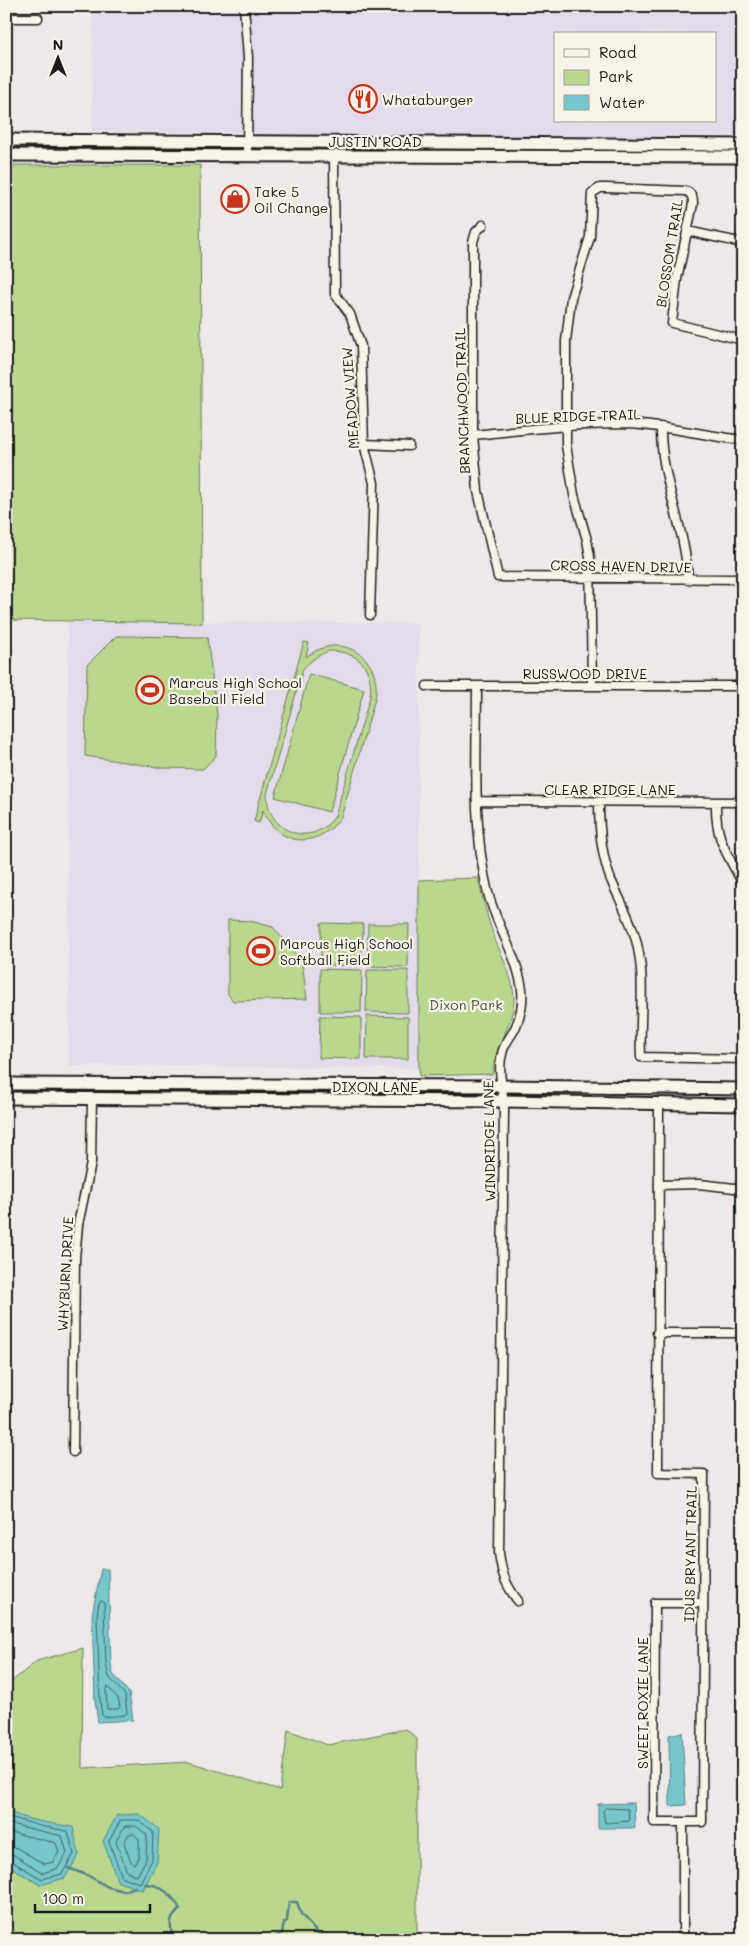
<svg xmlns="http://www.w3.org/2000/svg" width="749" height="1946" font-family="Mali,sans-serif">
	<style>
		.built { fill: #e3dbea; fill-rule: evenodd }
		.green { fill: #bad790; stroke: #6b7a56; fill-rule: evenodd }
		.water { fill: #76c7cc; stroke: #528386 }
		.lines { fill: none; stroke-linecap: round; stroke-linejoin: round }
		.shore { stroke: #406062; stroke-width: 1 }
		.stream { stroke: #528386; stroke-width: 2.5 }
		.minor-casing { stroke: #1c1c1c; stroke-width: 11 }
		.secondary-casing { stroke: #1c1c1c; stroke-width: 15 }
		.minor { stroke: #f7f3e8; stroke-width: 8 }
		.secondary { stroke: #f7f3e8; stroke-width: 11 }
		.labels { text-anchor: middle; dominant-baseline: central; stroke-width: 4.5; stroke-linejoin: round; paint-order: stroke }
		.poi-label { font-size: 14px; fill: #1c1c1c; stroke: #f7f3e8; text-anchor: start }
		.street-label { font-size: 14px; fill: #1c1c1c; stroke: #f7f3e8 }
		.park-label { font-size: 14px; fill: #4b543f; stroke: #f7f3e8 }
	</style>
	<rect width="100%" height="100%" fill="#eee8e9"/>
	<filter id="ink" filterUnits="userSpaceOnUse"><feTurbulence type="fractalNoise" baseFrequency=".02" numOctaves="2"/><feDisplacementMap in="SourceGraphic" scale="10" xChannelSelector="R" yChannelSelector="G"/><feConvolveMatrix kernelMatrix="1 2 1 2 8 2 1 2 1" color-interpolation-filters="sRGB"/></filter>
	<g filter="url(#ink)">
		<path class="built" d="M93,6H743V136H257V133L92,131ZM555,34H715V121H555Z
			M68,621L419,623V1069L99,1065L69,1067Z"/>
		<path class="green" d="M6,165H200L202,623L6,620Z
			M116,636L207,637L217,715L216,756L203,769L164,768L85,756L87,665Z
			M304,642L309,643L306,657C340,630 384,656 375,699L341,817C319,849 278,848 263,810L259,823L254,821ZM329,651C358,651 374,667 370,697L335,816C313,849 267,834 267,794L303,669C311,660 318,655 329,651Z
			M309,674L364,689L329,812L275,797Z
			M478,878C482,897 487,916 493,934C501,956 514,976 514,1001C513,1027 493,1048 493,1074L419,1076V880Z
			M228,920L250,921L273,927L302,962L307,999L233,1001L228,994Z
			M321,923L363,924L362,966L321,965Z
			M368,924H409L408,967L367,966Z
			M320,969L362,970L361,1012H320Z
			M367,970H408V1013L366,1012Z
			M320,1016L361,1017V1059L319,1058Z
			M367,1016L408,1017V1059H366Z
			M83,1648L82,1768L189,1762L280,1790L288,1730L328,1745L406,1729L417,1739V1940H6V1686L37,1661Z"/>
		<path class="water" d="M101,1569H108L111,1664L113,1674L129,1693L133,1720L98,1722L95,1701L92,1615Z
			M682,1732L686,1805L670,1806L669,1735Z
			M634,1803L635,1828H598V1804Z
			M6,1810C26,1821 51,1823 73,1827L79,1855L65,1878L40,1885L6,1864Z
			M139,1814L159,1829L157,1862L143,1890L118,1882L103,1841L117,1815Z"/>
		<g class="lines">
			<path class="shore" d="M102,1601L104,1603L106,1665L109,1677L125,1695L127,1713L125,1715L104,1717L102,1715L100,1700L97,1616L99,1603Z
				M108,1687L118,1698L120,1707L118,1709H107L106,1690Z
				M606,1808L628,1809L629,1821L605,1823L603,1811Z
				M6,1816L40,1826L68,1831L74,1854L62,1874L42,1879L11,1861L6,1860
				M121,1820H138L153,1832L152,1860L140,1883L122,1877L109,1842Z
				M6,1823L62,1836L67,1853L58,1868L43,1873L14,1855L6,1854
				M125,1826H136L147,1835L146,1859L137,1876L127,1872L116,1842Z
				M6,1831L56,1843L59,1852L53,1862L44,1864L17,1848L6,1846
				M129,1834H134L139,1839V1857L134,1864L131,1862L124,1843Z"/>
			<path class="stream" d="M68,1868L87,1875L108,1887L124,1891L135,1887
				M145,1884C161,1884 173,1896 180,1909C170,1919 169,1920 172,1934L178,1940
				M270,1940L282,1933L284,1923L287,1921L289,1902H297L301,1914L323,1940"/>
			<defs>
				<path id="minor" d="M244,6L248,58L247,156
					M6,18H38
					M334,156L335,294L350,314L361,346L364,444L374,483L370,615
					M483,225L476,232L473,242V435L478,491L498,577L743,579
					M687,231L743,243
					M661,427C660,479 686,528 688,580
					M473,435C523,430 574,424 625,424C665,425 704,436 743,440
					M364,444L409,446
					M592,685L590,557L587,540L574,495L566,445V341L571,298L590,237L592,193L600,188H606L686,191C692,194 693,197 693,204L677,279L672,323L743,340
					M427,686H743
					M477,686C477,753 472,823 487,889C495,924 517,954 522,989C523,1001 521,1015 516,1026C513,1034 506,1041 503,1050C496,1071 504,1089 504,1109L499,1553C502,1574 505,1584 518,1601
					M477,801L743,802
					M599,802C599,829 601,855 611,880C620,901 632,921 637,944C646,981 639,1019 641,1057L743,1059
					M716,802C715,840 727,853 743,884
					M659,1103L658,1473L704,1474L702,1822H654L655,1603H702
					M659,1185L699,1184L743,1189
					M657,1333H743
					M73,1452L75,1258L78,1225L91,1163L92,1098
					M683,1940V1822"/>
				<path id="secondary" d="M6,140L743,145
					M6,155L743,157
					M6,1084L500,1086L743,1089
					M6,1098L504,1101L743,1105"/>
			</defs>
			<use href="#minor" class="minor-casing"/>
			<use href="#secondary" class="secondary-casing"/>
			<use href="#minor" class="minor"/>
			<use href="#secondary" class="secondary"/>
		</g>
	</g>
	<defs>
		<symbol id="restaurant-ring" viewBox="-11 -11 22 22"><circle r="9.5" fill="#f7f3e8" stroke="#c8321e" stroke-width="1.5"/><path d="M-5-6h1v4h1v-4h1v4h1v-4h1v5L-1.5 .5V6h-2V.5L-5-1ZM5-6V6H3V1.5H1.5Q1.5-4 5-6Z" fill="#c8321e"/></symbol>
		<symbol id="shop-ring" viewBox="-11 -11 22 22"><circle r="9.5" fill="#f7f3e8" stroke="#c8321e" stroke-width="1.5"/><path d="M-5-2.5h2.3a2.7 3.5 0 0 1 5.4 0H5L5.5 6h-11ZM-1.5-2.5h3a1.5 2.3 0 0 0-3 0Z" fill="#c8321e"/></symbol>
		<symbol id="stadium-ring" viewBox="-11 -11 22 22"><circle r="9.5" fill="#f7f3e8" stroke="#c8321e" stroke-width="1.5"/><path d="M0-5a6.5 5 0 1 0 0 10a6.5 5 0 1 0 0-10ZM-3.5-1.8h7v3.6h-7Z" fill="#c8321e"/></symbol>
	</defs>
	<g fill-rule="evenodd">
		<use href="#restaurant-ring" x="347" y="83" width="32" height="32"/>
		<use href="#shop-ring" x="219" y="183" width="32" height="32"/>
		<use href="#stadium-ring" x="134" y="674" width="32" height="32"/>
		<use href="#stadium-ring" x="245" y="935" width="32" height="32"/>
	</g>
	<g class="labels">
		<g class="poi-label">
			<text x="382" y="99">Whataburger</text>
			<text x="254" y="191">Take 5<tspan x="254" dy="16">Oil Change</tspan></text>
			<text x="169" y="682">Marcus High School<tspan x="169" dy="16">Baseball Field</tspan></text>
			<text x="280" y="943">Marcus High School<tspan x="280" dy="16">Softball Field</tspan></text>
		</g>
		<g class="street-label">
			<text x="375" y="141">JUSTIN ROAD</text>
			<text transform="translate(669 253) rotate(-81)">BLOSSOM TRAIL</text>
			<text transform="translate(350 398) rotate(-94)">MEADOW VIEW</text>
			<text transform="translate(462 401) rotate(-92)">BRANCHWOOD TRAIL</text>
			<text transform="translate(578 416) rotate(-2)">BLUE RIDGE TRAIL</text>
			<text transform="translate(621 566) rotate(1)">CROSS HAVEN DRIVE</text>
			<text x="585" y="673">RUSSWOOD DRIVE</text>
			<text x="610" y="789">CLEAR RIDGE LANE</text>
			<text x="375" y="1086">DIXON LANE</text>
			<text transform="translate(489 1141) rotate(-91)">WINDRIDGE LANE</text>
			<text transform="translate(65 1274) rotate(-87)">WHYBURN DRIVE</text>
			<text transform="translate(690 1554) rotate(-89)">IDUS BRYANT TRAIL</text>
			<text transform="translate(642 1703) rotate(-90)">SWEET ROXIE LANE</text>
		</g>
		<g class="park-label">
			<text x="466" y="1004">Dixon Park</text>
		</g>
	</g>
	<rect width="749" height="1946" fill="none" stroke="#f7f3e8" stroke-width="25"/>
	<rect x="12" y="12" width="724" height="1921" fill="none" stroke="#1c1c1c" stroke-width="2" filter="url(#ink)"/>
	<rect x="554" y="32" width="162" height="90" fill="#f7f3e8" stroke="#9f9d96"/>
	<rect x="564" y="49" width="25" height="8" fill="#f7f3e8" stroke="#9f9d96"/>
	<text x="599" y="58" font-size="15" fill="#1c1c1c">Road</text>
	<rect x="564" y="70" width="25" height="15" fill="#bad790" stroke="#9f9d96"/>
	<text x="599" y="82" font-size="15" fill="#1c1c1c">Park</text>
	<rect x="564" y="95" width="25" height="15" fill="#76c7cc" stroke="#9f9d96"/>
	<text x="599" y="108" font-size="15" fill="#1c1c1c">Water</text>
	<g transform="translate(58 58)" stroke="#f7f3e8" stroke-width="4" paint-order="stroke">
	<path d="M0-4L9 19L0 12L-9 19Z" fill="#1c1c1c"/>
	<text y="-8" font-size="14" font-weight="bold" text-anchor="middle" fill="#1c1c1c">N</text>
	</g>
	<path d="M35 1904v8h115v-8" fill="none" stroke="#1c1c1c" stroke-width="2.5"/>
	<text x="42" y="1904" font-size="15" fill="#1c1c1c" stroke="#f7f3e8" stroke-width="4" paint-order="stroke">100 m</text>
</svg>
